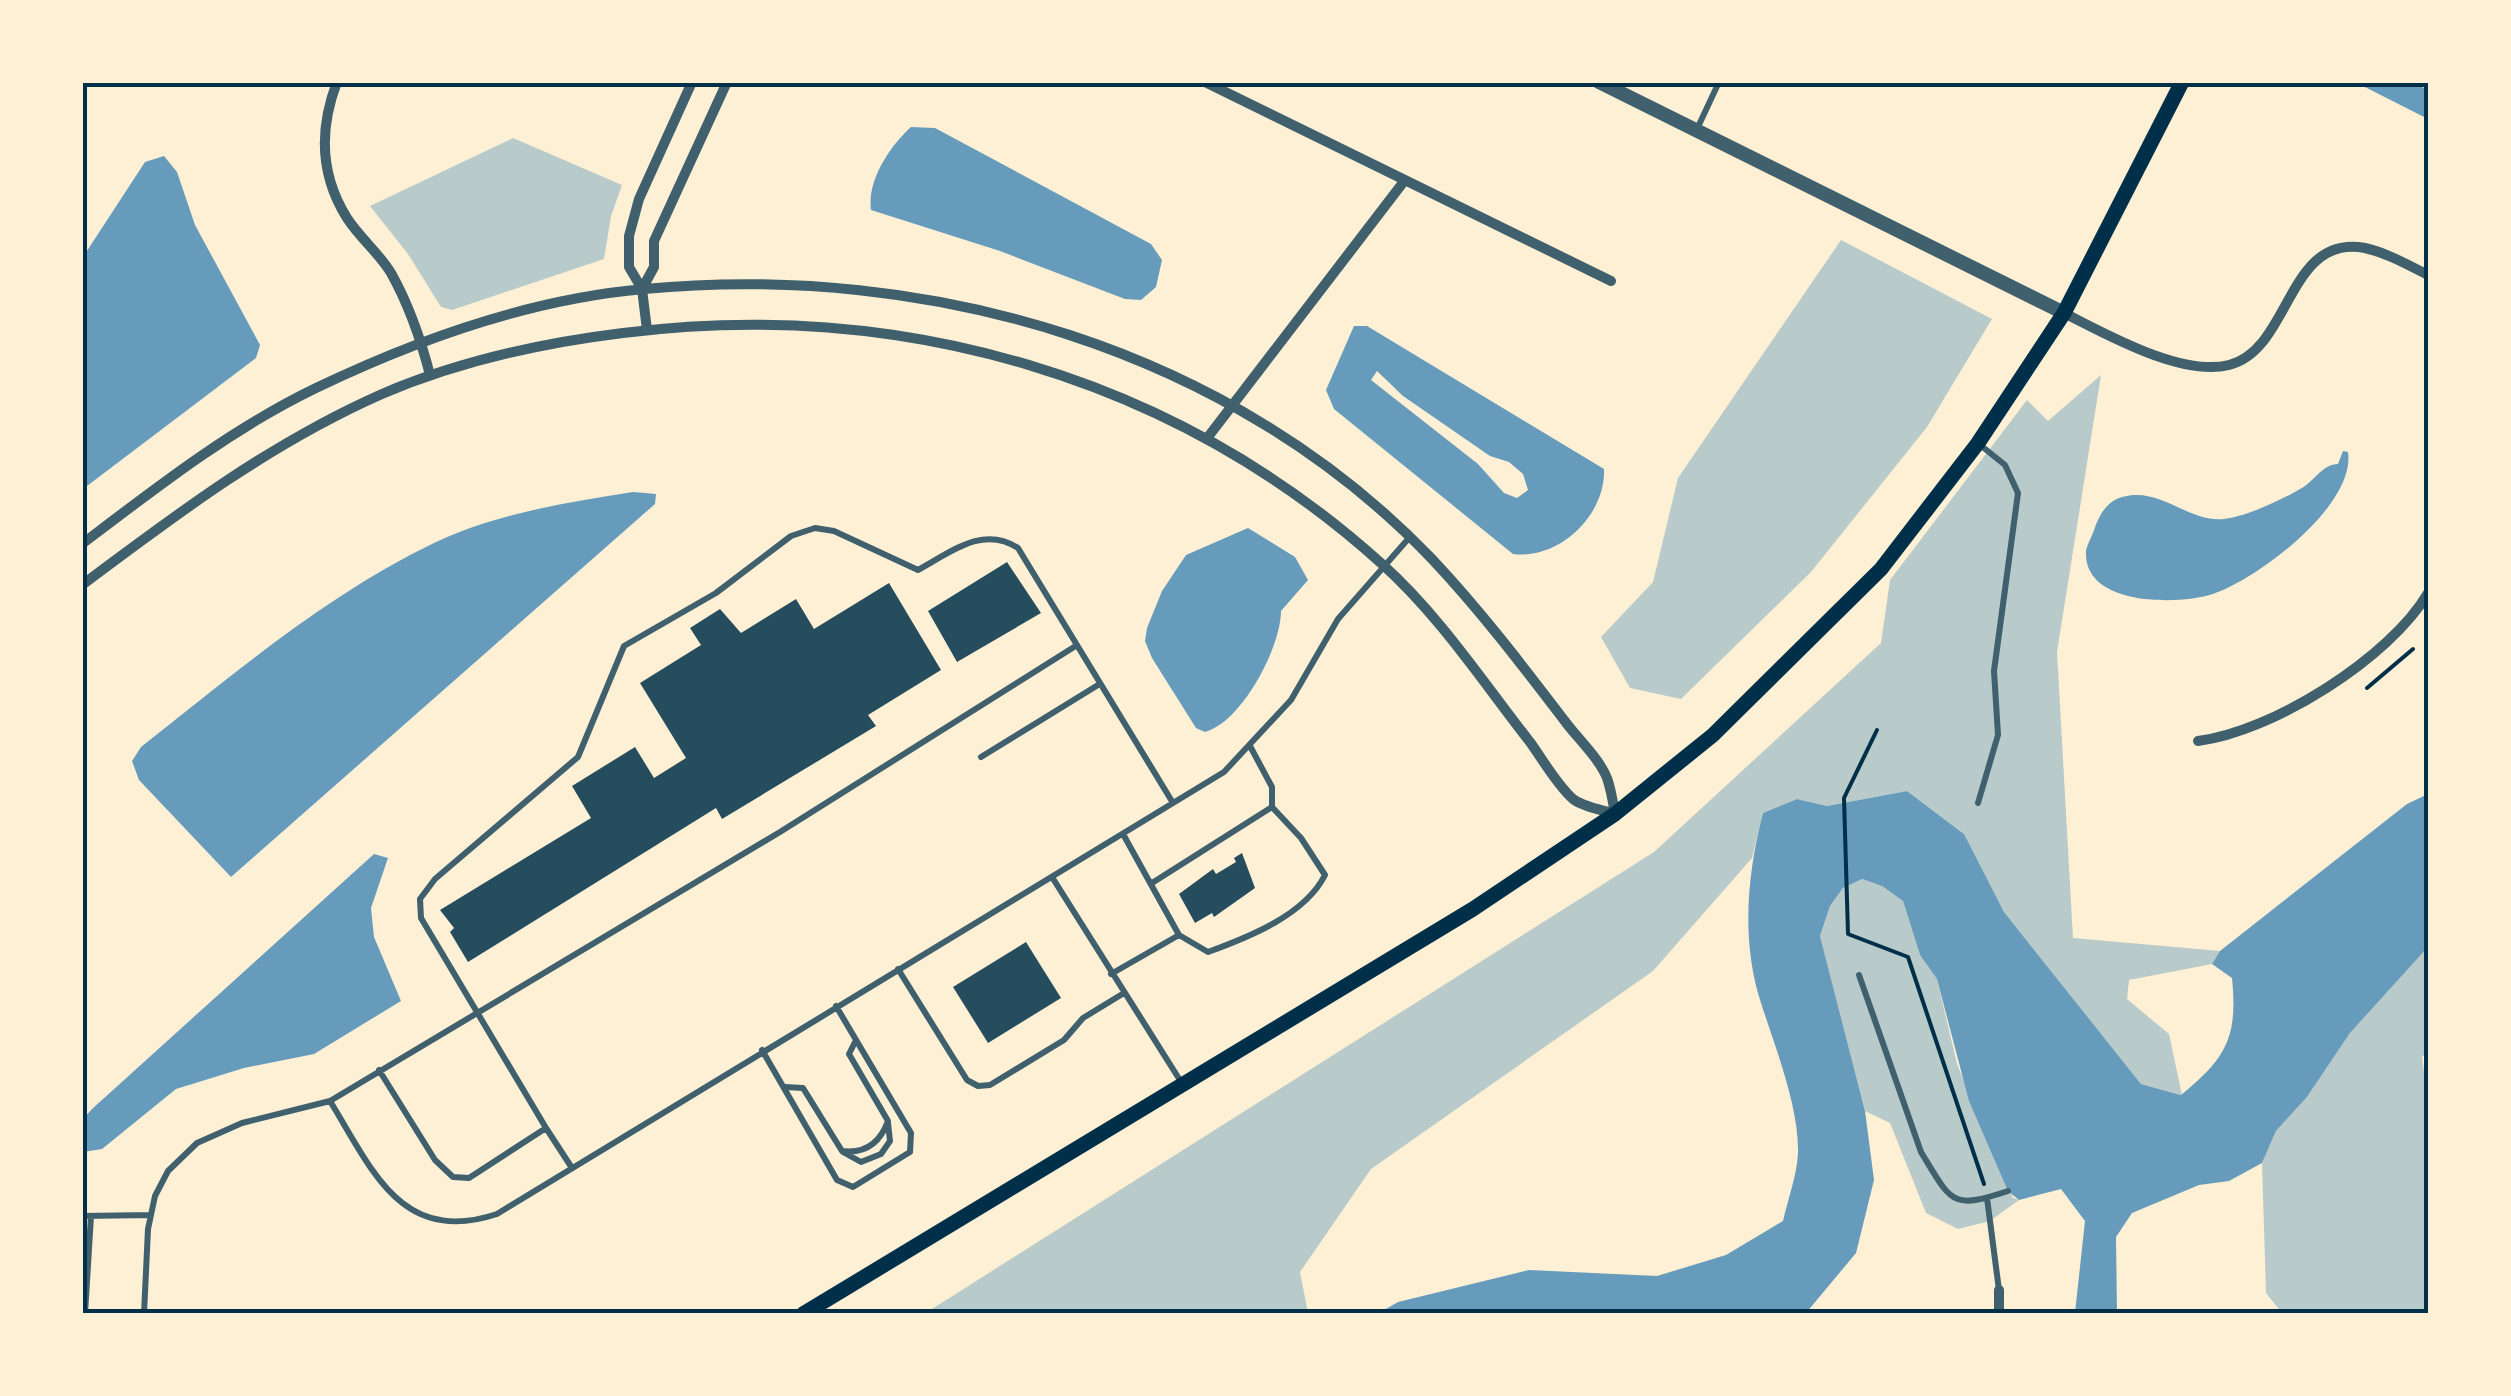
<svg xmlns="http://www.w3.org/2000/svg" width="2511" height="1396" font-family="Montserrat,sans-serif">
	<style>
		.green { fill: #b9caca }
		.water { fill: #669bbc; fill-rule: evenodd }
		.building { fill: #264d5e }
		.lines { fill: none; stroke-linecap: round; stroke-linejoin: round }
		.path { stroke: #003049; stroke-width: 4 }
		.service { stroke: #3f606c; stroke-width: 6 }
		.minor { stroke: #3f606c; stroke-width: 10 }
		.tertiary { stroke: #3f606c; stroke-width: 14 }
		.secondary { stroke: #003049; stroke-width: 15 }
		.neatline { fill: none; stroke: #003049; stroke-width: 4 }
	</style>
	<rect width="100%" height="100%" fill="#fdf0d5"/>
	<path class="green" d="M513,138L622,185L611,216L604,259L452,310L441,307L408,254L370,206Z
		M1841,240L1992,319L1927,427L1811,572L1681,699L1630,688L1601,637L1653,582L1678,478Z
		M2101,375L2057,652L2073,938L2220,951L2212,964L2129,980L2127,999L2169,1034L2182,1095L2141,1084L2004,912L1963,833L1907,791L1827,806L1797,799L1763,813L1752,858L1653,971L1371,1169L1300,1272L1308,1313L924,1314L1654,852L1881,643L1890,580L2027,400L2048,421Z
		M1862,879L1882,886L1903,901L1920,955L1937,979L1957,1064L2013,1198L2019,1200L1990,1221L1958,1229L1926,1213L1890,1123L1865,1111L1820,936L1830,906L1843,888Z
		M2428,947V1052L2422,1057L2428,1103V1313H2282L2266,1293L2262,1163L2276,1131L2307,1097L2350,1033Z"/>
	<path class="water" d="M2357,83H2414L2428,90V119Z
		M911,127L935,128L1151,244L1162,260L1156,287L1141,300L1125,299L1000,251L871,210C867,181 889,147 911,127Z
		M164,156L177,172L195,225L260,345L256,358L83,489V257L145,162Z
		M1354,326H1367L1604,469C1606,515 1559,560 1513,554L1334,409L1326,390ZM1377,371L1403,396L1490,456L1509,462L1523,474L1528,490L1517,498L1504,493L1478,464L1371,380Z
		M2343,451L2348,452C2356,505 2258,579 2213,594C2179,605 2083,607 2086,551C2087,545 2092,536 2094,530C2099,515 2107,501 2122,497C2161,486 2188,523 2224,519C2248,516 2281,500 2302,488C2315,480 2323,464 2338,464Z
		M633,492L656,494L655,504L231,877L139,780L132,761L141,747C235,673 326,595 434,543C497,513 565,503 633,492Z
		M1248,528L1295,557L1308,580L1281,611C1281,647 1242,722 1205,732L1196,728L1152,658L1145,641L1147,628L1162,591L1186,555Z
		M1907,791L1964,834L2004,912L2141,1084L2181,1095C2226,1058 2238,1038 2232,978L2212,964L2220,951L2407,804L2428,794V947L2350,1033L2307,1097L2276,1131L2262,1163L2229,1181L2199,1185L2132,1213L2116,1237L2117,1313H2075L2085,1221L2061,1189L2019,1200L2008,1191L1969,1101L1937,979L1920,955L1903,901L1882,886L1862,879L1843,888L1830,906L1820,936L1865,1111L1874,1180L1856,1253L1806,1313L1377,1314L1398,1302L1529,1270L1657,1276L1726,1255L1783,1221C1788,1199 1797,1175 1798,1153C1799,1106 1775,1047 1761,1003C1741,941 1747,875 1763,813L1797,799L1827,806Z
		M374,854L388,858L371,908L374,937L401,1001L314,1054L244,1068L176,1089L102,1149L83,1152V1119L92,1109Z"/>
	<path class="building" d="M1007,562L1041,613L957,662L928,611Z
		M889,583L941,670L868,715L876,726L722,819L716,808L468,962L450,932L454,928L440,910L591,818L572,786L635,747L654,778L686,758L640,683L701,645L690,628L720,609L741,633L796,599L814,629Z
		M1242,853L1255,888L1214,917L1212,913L1195,923L1179,894L1213,869L1216,874L1236,862L1234,858Z
		M1026,942L1061,998L988,1043L953,987Z"/>
	<g class="lines">
		<path class="path" d="M2367,688L2413,649
			M1877,730L1844,798L1848,934L1908,957L1984,1184"/>
		<path class="service" d="M1697,129L1719,82
			M981,757L1098,685
			M1978,803L1998,735L1994,671L2018,493L2005,465L1979,444
			M1052,877L1183,1085
			M1152,883L1272,807
			M1179,935L1208,952C1249,937 1305,915 1325,875L1301,838L1272,807V787L1250,746
			M898,969L967,1080L978,1086L990,1085L1064,1040L1083,1018L1124,993
			M1111,974L1179,935L1123,834
			M1859,975L1921,1152C1952,1203 1951,1210 2008,1191
			M762,1050L837,1180L853,1187L910,1152L911,1133L836,1006
			M379,1070L435,1160L453,1177L469,1178L546,1128L572,1168
			M785,1087L803,1088L842,1151C865,1154 880,1143 888,1121L849,1054L856,1040
			M330,1101C372,1169 401,1246 497,1214L1224,772L1291,700L1338,619L1409,538
			M546,1128L421,918L420,899L435,879L578,757L624,646L716,593L791,536L815,528L834,531L918,570C951,552 983,525 1018,548L1173,803
			M843,1152L861,1162L881,1154L890,1141L888,1123
			M1987,1198L1999,1290
			M82,1216L151,1215
			M85,1314L91,1216
			M144,1314L148,1229L155,1196L168,1171L197,1143L242,1123L330,1101L780,832L1074,647"/>
		<path class="minor" d="M337,82C319,129 320,175 347,218C359,237 379,253 391,273C409,305 421,340 430,375
			M1205,82L1611,281
			M642,289L654,267V241L727,82
			M2064,313C2106,334 2181,377 2229,365C2291,350 2287,233 2365,248C2387,253 2408,265 2428,275
			M647,330L642,289L629,267V236L639,199L692,82
			M1208,437L1405,180
			M82,544C157,487 231,429 316,388C418,339 531,299 644,289C930,262 1231,349 1432,559C1480,610 1522,665 1564,720C1577,738 1599,758 1607,778C1611,789 1613,802 1615,814
			M82,585C178,513 271,443 382,394C459,361 541,343 623,333C900,298 1174,376 1382,564C1439,615 1483,682 1530,742C1543,760 1557,785 1573,799C1583,807 1603,810 1615,814
			M2198,741C2272,732 2390,658 2428,593
			M1999,1290V1314"/>
		<path class="tertiary" d="M1599,82L2064,313"/>
		<path class="secondary" d="M803,1314L1473,909L1615,814L1713,735L1881,569L1978,443L2064,313L2182,82"/>
	</g>
	<rect width="2511" height="1396" fill="none" stroke="#fdf0d5" stroke-width="170"/>
	<rect x="85" y="85" width="2341" height="1226" class="neatline"/>
</svg>
